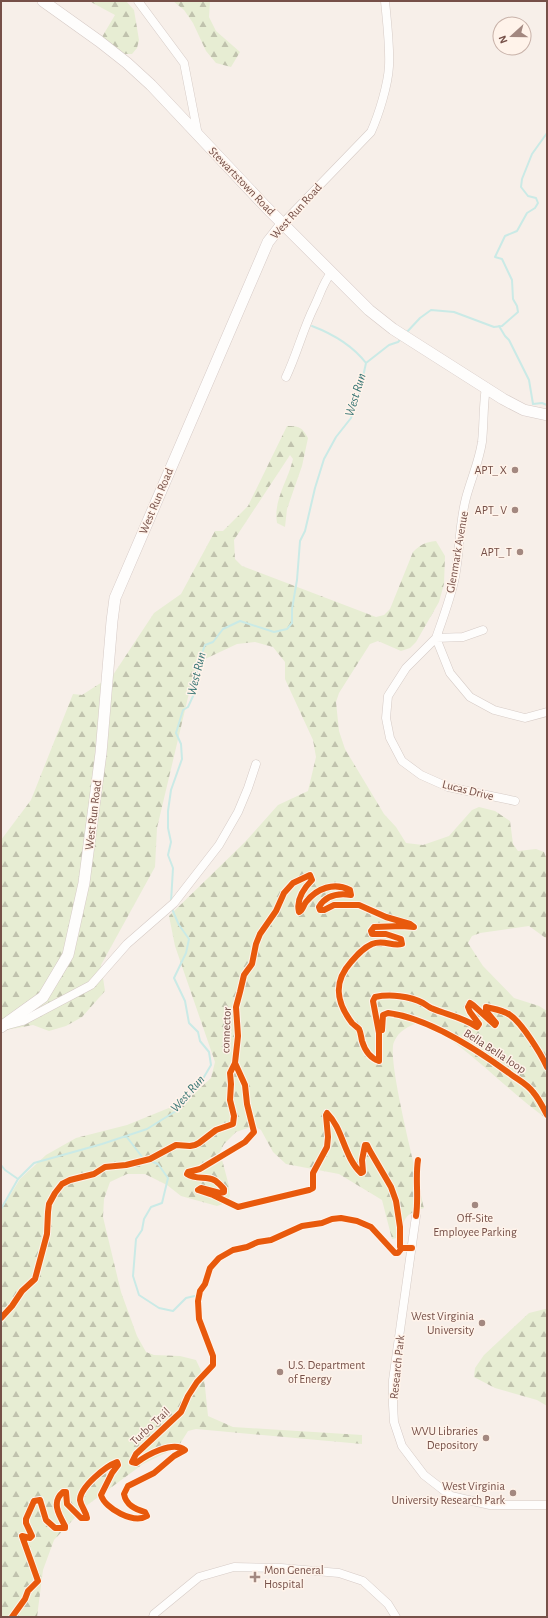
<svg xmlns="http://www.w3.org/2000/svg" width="548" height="1618" font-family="'Alegreya Sans',sans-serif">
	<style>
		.forest { fill: url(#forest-firs) }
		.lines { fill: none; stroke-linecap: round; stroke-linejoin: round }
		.stream { stroke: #caeae6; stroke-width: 2 }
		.street-casing { stroke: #d6cbc6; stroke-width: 9 }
		.secondary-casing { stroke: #d6cac6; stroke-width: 12 }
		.street { stroke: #fefdfc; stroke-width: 8 }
		.secondary { stroke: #fefdfc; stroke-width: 11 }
		.cycleway-casing { stroke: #fff3ea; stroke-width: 8 }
		.cycleway { stroke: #e8590c; stroke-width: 6 }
		.poi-dot { fill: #a38880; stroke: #fff3ea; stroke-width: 1.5 }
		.labels { text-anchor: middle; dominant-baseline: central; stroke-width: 3; stroke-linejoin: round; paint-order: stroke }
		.street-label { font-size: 12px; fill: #765048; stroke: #fff3ea }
		.poi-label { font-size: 12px; fill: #765048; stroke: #fff3ea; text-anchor: end }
		.water-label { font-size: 13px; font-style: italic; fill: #387574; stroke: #fff3ea }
	</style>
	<defs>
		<pattern id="forest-firs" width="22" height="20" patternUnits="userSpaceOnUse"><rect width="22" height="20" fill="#e7edd3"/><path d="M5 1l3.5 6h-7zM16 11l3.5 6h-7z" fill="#c0c2ad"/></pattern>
	</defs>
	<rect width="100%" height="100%" fill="#f7efe9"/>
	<path class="forest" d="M89,1H126L134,10L139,40L137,48L132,54H124L102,37L115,15Z
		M173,1H210L209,17L216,31L240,52L231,67L216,63L206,51L193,23L184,10Z
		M287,426C299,426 302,427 308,438L302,466L287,509L285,527L277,523C273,500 288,481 293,459L290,455L234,540L235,559L242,566L376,617L384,615L390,609L413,552C420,545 425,542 436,541L445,556L444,584L439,602L416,642L410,648L401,651L378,641L370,644L339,693L336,702L339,731L345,749L384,814L396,827L406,843L423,845L449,836L472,810L479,807L495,811L510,821L513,844L518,851L536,849L544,852L547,860V939L529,926L480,933L472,936L468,943L483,966L514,998L539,1006L547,1011V1119C511,1093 480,1060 444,1035C436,1030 427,1026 419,1022C408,1027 399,1030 394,1042C386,1059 419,1182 424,1208C404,1215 404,1217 401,1237L392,1239L382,1200L339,1174L286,1164L273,1152L261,1130L254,1126L236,1132L224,1144L220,1152L229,1186L230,1196L226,1203L217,1206L181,1196L167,1185L145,1174H127L110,1182L104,1199L103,1217L121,1292L137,1336L146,1352L154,1355L180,1356L196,1360L204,1377L208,1416L233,1427L362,1435V1444L196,1429L188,1431L178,1447L143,1464L86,1506L54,1540L43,1570L37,1617H1V1210L20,1179L46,1155L76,1138L127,1125L186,1101L211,1078L215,1062L175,946L169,916L245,842L278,805L308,791L316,757L313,740L285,679V662L273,647L255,642L237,644L205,659L194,672L157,828L155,867L101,965L105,991L82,1017L66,1026L49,1031L33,1025L1,1031V840L31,800L73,694L82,695L113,675L154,613L181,594L215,531H223L248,506Z
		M545,1309H547V1406L537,1400L495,1388L474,1377L475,1368L484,1355L529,1313Z"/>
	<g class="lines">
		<path class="stream" d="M312,326C333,334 352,345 366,363
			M499,326L505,336L509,340L529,380L533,404L542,403L547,405
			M406,333L420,318L431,310L454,312L494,327L502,326L518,312L517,306L513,299L512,280L502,259L495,257L505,236L517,231L527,213L535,208L538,203L536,198L528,196L521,187L522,179L532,154L547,133
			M171,902L173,868L168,855L171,842L168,828V811L171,790L182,759L181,744L176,733L183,710L188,707L194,694V683L201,656L205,645L213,642L223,629L240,621L274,632L287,629L292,623V609L297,580L300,541L305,531L315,488L324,459L336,437L351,418L359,395L366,363L389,345L398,342L401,339
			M126,1136L143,1158L158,1164L168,1178L162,1203L151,1207L144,1219L142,1230L136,1239L133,1276L139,1295L159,1308L173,1311L186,1298L199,1295
			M1,1165L5,1170L18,1179
			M1,1209L18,1179L34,1163L102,1144L147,1129L176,1111L201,1082L211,1065L209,1052L200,1041L198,1032L189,1023L185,1001L174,978L186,953L189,939L179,925L172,909"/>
		<defs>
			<path id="street" d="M138,1L184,63L198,135
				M283,223L371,132C379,114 388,85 389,66C390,45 387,22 385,1
				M286,377C297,354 303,329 314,307C320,295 323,283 331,273
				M486,387C483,406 484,424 482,442C479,462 471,479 466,498C459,524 460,551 455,577C451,597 443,618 436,638L450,673L470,697L494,710L525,718L547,712
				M483,630L463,637L436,638L406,668L388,696L386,718L390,738L402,761L421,775L448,787L515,801
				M8,1025L23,1021L91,985L127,944L174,903L219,845L238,812L248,788L256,764
				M416,1216L393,1380V1405L394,1422L402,1446L424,1475L451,1496L490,1505H547
				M153,1617L154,1614L199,1577L234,1567L281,1568L339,1573L363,1581L388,1604L396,1617"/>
			<path id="secondary" d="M43,1L99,41L127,63L151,85L266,207L369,310L393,329L503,399L524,410L547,415
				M1,1027L43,997L68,955L84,883L101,753L112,621L115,598L268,242L283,223"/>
		</defs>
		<use href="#street" class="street-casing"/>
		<use href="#secondary" class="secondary-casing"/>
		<use href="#street" class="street"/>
		<use href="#secondary" class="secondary"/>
		<defs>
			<path id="cycleway" d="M382,1030L383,1015L388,1013C429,1018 476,1049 509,1073C518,1080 526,1083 533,1092C539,1099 543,1107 547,1115
				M379,1061C370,1058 365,1051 362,1041C361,1037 361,1033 359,1029C357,1027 354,1025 352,1023C336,1002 333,982 351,962C357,955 363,948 372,944C384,939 392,947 402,944L401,939L386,934H372L371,931L374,927L402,926L414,927L410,924L386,917L359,905H334L324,910H320L319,907C326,895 338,893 351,895L350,890C334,882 317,888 306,902C303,906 303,910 299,912C296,900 304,888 312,880L310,875L293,883L284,893L276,911L260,934L256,944L252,964L244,975L240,992L236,1007L238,1036L235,1063L245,1085L247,1104L254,1132L245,1142L200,1169L188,1172L187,1174C196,1180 206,1176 214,1180C218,1182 221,1186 224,1189V1192L220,1193L201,1188L198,1190L213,1195L238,1207L309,1190L313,1188V1173L327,1147L328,1137L326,1115L327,1113C343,1129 344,1157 361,1173L363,1172L362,1160L365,1145H367L370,1151L391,1187L396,1201L400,1227V1247L402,1248H412
				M379,1061V1033L373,1001L375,997C390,994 410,996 423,1003C426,1005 429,1007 431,1008C447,1015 463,1017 477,1027L479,1024L470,1012L468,1007L470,1003L473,1005L495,1025L496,1023L486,1011V1007C494,1009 503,1010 510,1015C522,1023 541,1054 547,1067
				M416,1216C419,1197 415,1178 418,1160
				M1,1318L12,1306L22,1291L35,1279L47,1234L48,1212L49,1204L55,1193L62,1184L70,1180L94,1174L105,1167L126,1165L150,1159L176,1145L190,1146L195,1145L199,1143L216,1130L233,1124L234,1116L230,1100L231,1084L230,1073L235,1063
				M12,1617L25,1599L28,1591L38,1581L22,1536L30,1538L32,1536L26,1523V1519L34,1501L40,1500L46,1520L55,1528H65V1526C59,1515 51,1502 63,1492H66L67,1504L81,1518H87C86,1511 81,1507 80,1500C80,1487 106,1466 117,1462L118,1465L112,1473L101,1495C105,1509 134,1524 147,1516L145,1512C135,1509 126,1505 124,1494L128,1486L154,1473L174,1456L185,1450C173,1440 147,1455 136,1463L132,1462L136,1454L181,1412L188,1396L197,1382L213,1365V1356L199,1319L198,1301L200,1291L205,1284L210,1268L219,1258L233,1250L247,1247L258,1242L271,1240L302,1226L322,1223L332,1219L341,1218L357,1221L371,1227L395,1253H398L402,1248"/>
		</defs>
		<use href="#cycleway" class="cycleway-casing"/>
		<use href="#cycleway" class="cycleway"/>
	</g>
	<g class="poi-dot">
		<circle cx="515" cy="470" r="4"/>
		<circle cx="515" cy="510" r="4"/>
		<circle cx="520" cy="552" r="4"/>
		<circle cx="475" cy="1205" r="4"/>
		<circle cx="482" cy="1323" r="4"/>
		<circle cx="280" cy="1372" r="4"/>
		<circle cx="486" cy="1438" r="4"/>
		<circle cx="513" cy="1493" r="4"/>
		<path d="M253 1571h4v4h4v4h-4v4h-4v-4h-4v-4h4z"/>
	</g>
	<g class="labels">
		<g class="street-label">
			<text transform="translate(242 181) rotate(46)">Stewartstown Road</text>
			<text transform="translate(296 211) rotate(-48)">West Run Road</text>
			<text transform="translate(156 501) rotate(-67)">West Run Road</text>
			<text transform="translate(457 552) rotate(-80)">Glenmark Avenue</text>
			<text transform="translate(468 790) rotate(14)">Lucas Drive</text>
			<text transform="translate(93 815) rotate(-83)">West Run Road</text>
			<text transform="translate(226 1030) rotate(-88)">connector</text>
			<text transform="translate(495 1051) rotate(33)">Bella Bella loop</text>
			<text transform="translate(397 1367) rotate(-84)">Research Park</text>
			<text transform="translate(150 1426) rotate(-43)">Turbo Trail</text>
		</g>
		<g class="poi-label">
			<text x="507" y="470">APT_ X</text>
			<text x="507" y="510">APT_ V</text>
			<text x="512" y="552">APT_ T</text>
			<text x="475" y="1218" text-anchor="middle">Off-Site<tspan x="475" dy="14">Employee Parking</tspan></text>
			<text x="474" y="1316">West Virginia<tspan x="474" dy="14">University</tspan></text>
			<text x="288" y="1365" text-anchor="start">U.S. Department<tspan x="288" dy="14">of Energy</tspan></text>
			<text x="478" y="1431">WVU Libraries<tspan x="478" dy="14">Depository</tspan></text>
			<text x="505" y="1486">West Virginia<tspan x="505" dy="14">University Research Park</tspan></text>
			<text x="264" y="1570" text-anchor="start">Mon General<tspan x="264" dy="14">Hospital</tspan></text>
		</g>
		<g class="water-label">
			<text transform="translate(356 395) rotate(-73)">West Run</text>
			<text transform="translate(197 674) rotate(-76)">West Run</text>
			<text transform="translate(188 1094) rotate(-49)">West Run</text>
		</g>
	</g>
	<rect width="548" height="1618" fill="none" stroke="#765048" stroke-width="4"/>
	<g transform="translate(512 36) rotate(249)"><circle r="19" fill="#fff3ea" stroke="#c8b2a9"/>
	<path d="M0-3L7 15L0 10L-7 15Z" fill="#a38880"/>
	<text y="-6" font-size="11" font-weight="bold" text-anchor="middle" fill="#765048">N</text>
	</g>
</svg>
